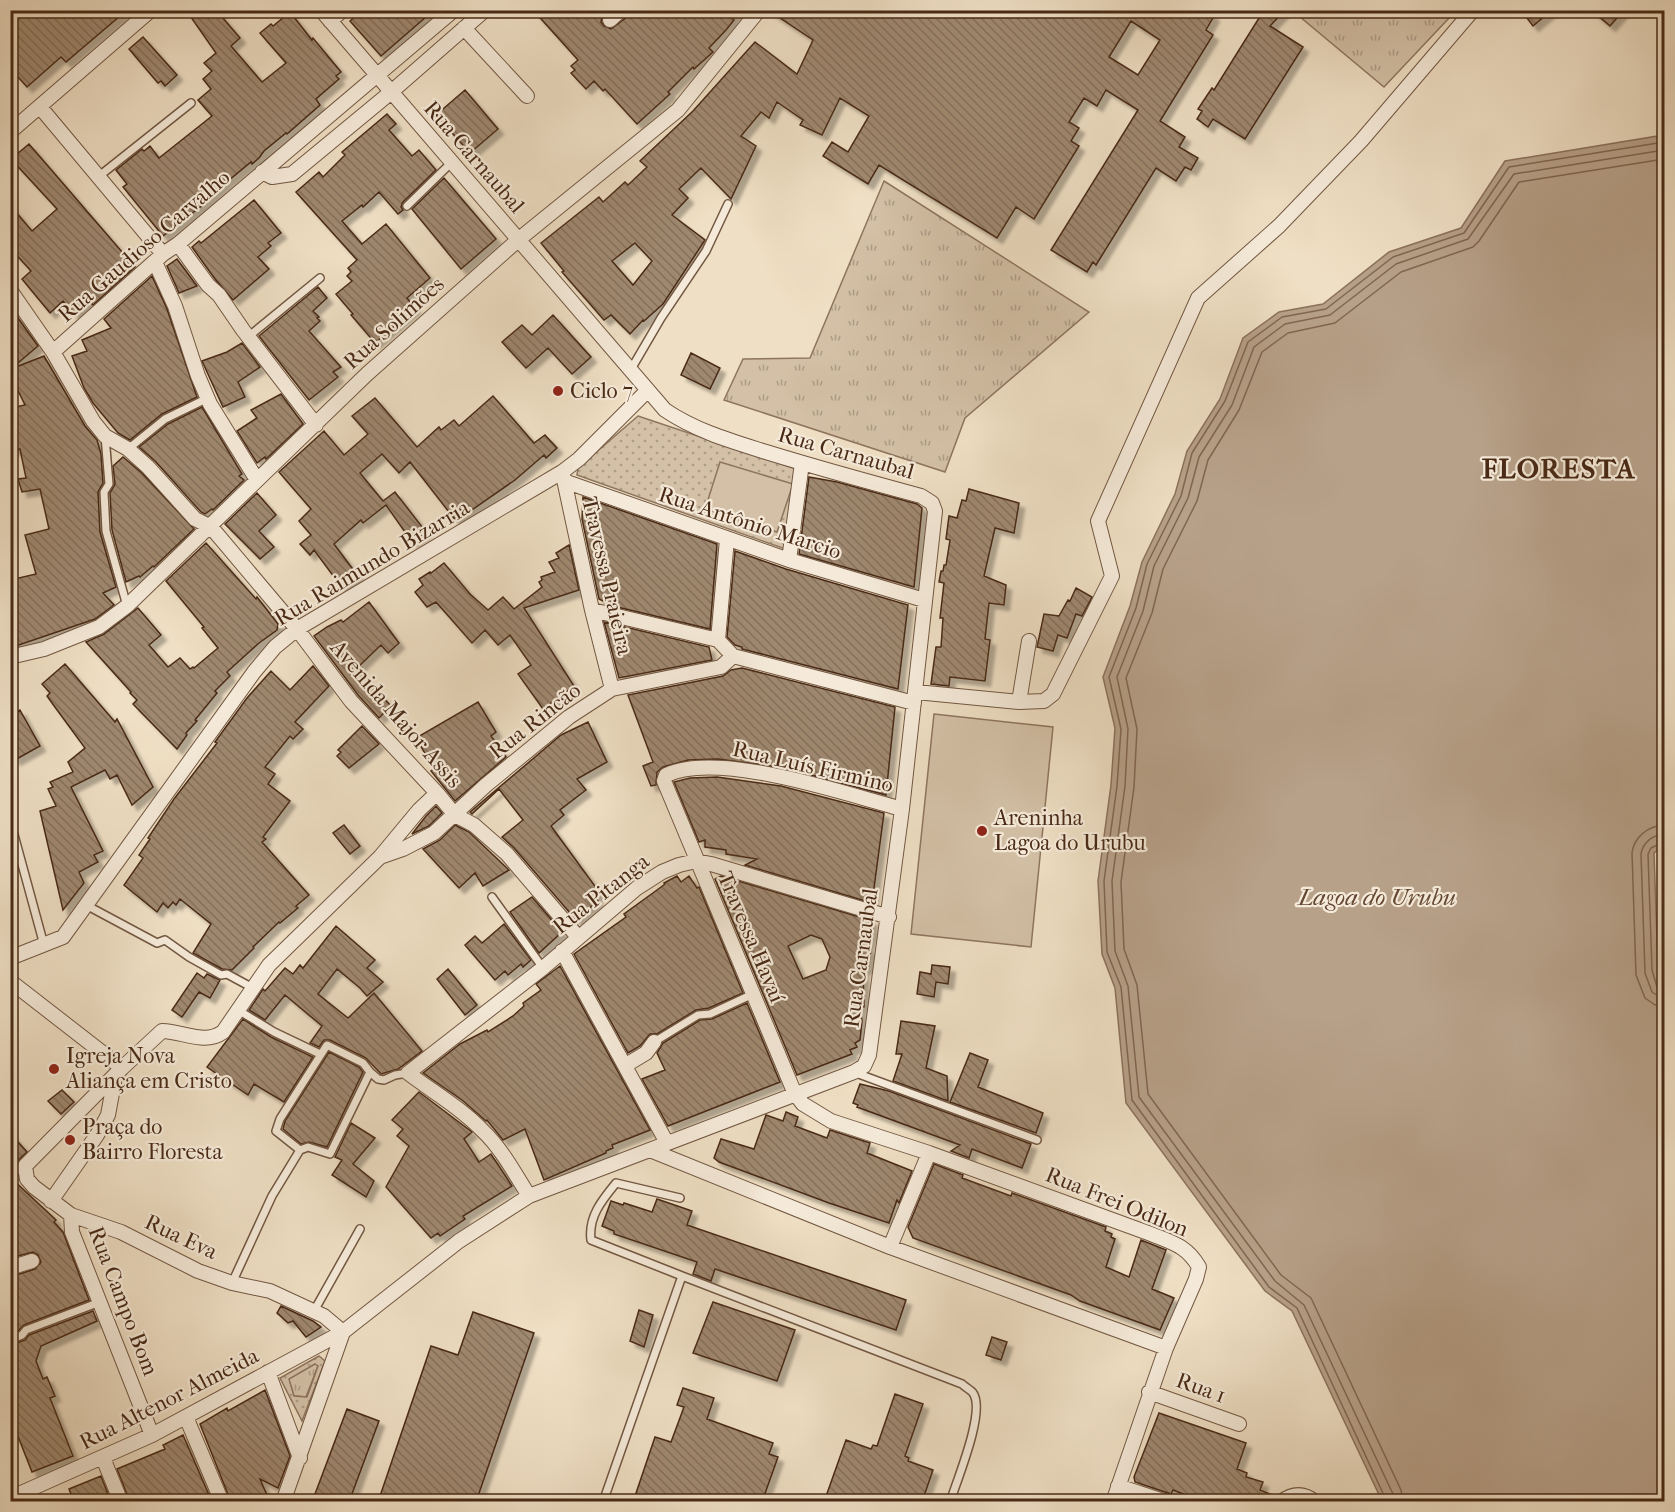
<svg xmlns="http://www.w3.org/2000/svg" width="1675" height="1512" font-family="'IM FELL French Canon',serif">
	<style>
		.grass { fill: url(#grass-tufts); stroke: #8e755e; stroke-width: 1.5 }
		.park { fill: url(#park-dots); stroke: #8e755e; stroke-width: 1.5; fill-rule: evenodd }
		.pitch { fill: #d3c0a6; stroke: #8e755e; stroke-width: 1.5 }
		.water { fill: #b7a189; stroke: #8b715b; stroke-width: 1.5 }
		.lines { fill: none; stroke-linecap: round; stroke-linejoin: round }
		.shore { stroke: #806650; stroke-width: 1.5 }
		.building { fill: url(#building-back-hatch); stroke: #492a16; stroke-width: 1.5; fill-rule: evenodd; filter: url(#shadow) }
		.lane-casing { stroke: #725742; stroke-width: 10 }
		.street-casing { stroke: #725742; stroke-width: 16 }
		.lane { stroke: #f5ead9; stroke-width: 7 }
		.street { stroke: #f5ead9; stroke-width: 14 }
		.poi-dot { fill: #8f2418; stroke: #f5ead9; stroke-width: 2 }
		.labels { text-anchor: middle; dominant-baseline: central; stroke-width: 4.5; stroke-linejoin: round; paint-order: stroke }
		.street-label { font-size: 22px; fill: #492a16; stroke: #f5ead9 }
		.poi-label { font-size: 22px; fill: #492a16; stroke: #f5ead9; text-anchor: start }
		.water-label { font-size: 24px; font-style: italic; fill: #644833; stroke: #f5ead9 }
		.district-label { font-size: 28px; font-weight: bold; letter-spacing: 1.5px; fill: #492a16; stroke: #f5ead9 }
	</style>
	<defs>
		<pattern id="grass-tufts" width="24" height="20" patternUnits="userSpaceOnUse" patternTransform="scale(1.5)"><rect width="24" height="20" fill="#d3c0a6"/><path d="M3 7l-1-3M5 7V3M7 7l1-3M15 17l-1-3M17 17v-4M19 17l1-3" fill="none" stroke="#ad9c86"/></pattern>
		<pattern id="park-dots" width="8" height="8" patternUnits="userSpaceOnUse" patternTransform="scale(1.5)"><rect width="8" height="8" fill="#d3c0a6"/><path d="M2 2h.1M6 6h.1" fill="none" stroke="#ad9c86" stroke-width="1.8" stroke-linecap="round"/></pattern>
		<pattern id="building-back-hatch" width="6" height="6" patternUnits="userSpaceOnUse" patternTransform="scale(1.5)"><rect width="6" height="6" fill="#9f8870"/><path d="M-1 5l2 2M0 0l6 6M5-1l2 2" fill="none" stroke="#846f5b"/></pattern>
		<filter id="shadow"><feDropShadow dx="5.5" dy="5.5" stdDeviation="1.5" flood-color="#0004"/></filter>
	</defs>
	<rect width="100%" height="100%" fill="#efdfc4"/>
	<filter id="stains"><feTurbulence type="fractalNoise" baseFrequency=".00333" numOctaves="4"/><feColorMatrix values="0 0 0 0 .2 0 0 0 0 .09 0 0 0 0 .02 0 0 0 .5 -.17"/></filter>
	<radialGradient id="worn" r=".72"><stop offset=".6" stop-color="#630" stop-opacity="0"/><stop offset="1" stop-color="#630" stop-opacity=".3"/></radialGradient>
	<path class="grass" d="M1439,11L1450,17L1384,87L1293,11Z
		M884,181L1089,312L965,418L945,472L724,400L743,359L810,358Z
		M315,1363L318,1366L306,1397L294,1396L288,1379Z"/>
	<path class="park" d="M638,416L796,469L788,550L577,475L578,468Z
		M319,1356L325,1361L302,1421L280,1378ZM315,1364L318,1366L307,1397L294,1396L289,1379Z"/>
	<path class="pitch" d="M720,462L793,484L777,532L705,509Z
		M934,714L1053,727L1031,947L911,934Z"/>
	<path class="water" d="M1664,135V846L1654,853L1658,970L1664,993V1501H1382L1292,1311L1265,1291L1126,1103L1115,988L1102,954L1098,881L1111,785L1115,728L1103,677L1130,606L1142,562L1175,494L1187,451L1220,399L1243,338L1279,312L1323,304L1389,252L1461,228L1505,161Z"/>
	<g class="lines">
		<path class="shore" d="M1664,825C1648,826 1634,837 1632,853L1636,975L1645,998L1655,1005L1664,1006
			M1664,834C1653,835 1643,842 1641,854L1645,973L1652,992L1658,996L1664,997
			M1664,842L1651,848L1648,854L1652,970L1657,987L1664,990
			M1387,1502L1297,1308L1269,1287L1132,1100L1121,987L1107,952L1104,881L1117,786L1121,729L1109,677L1136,608L1147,564L1181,496L1192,453L1225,401L1248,342L1282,317L1326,309L1393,257L1464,233L1509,167L1664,142
			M1394,1502L1393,1494L1304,1305L1275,1281L1139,1097L1128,986L1115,951L1112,881L1125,786L1128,729L1117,677L1143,611L1154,566L1188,498L1199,457L1232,405L1254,347L1285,324L1330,315L1396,264L1468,239L1514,174L1664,150
			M1403,1502L1401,1490L1311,1298L1281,1275L1148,1094L1137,985L1124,949L1121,882L1134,787L1137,729L1126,678L1152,613L1163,569L1197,501L1208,460L1239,410L1262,352L1288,333L1335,323L1401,272L1473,247L1479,241L1519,182L1664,159"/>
	</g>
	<path class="building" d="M10,10H127L66,62L61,57L27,87L10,68Z
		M186,10H216L240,38L231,46L262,82L286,63L260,33L271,24L273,26L290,12L312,40L313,38L341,72L336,76L339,79L316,99L320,105L287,134L286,133L264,151L259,158L252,164L251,162L228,181L212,195L213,197L163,236L123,187L127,184L116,170L142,149L144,151L150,146L159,158L212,116L198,100L211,89L203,79L212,71L204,63L216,53Z
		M362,10H434L381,56L350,21Z
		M533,10H607L602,17L601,22L604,26L611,29L627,17L630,10H740L732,18L734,20L726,30L709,48L713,52L694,69L693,67L668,92L670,94L637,124L605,89L603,91L594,81L586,89L571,73L575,70L571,66L578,60Z
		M768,10H1206L1214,16L1206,30L1213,35L1160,121L1185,137L1179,147L1198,158L1191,170L1185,167L1176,181L1156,168L1096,265L1093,262L1087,272L1051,250L1138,110L1106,90L1097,106L1084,98L1069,122L1079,128L1071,141L1079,146L1034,219L1016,207L997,238L879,165L868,184L823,156L832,142L848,152L869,116L840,98L822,135L800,125L803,120L777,102L769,118L761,112L741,136L756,146L731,199L701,168L679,189L688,198L672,215L705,240L663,304L644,321L643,320L630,334L611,315L604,320L562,272L564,271L541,243L599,197L603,202L625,182L628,185L647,167L640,161L693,111L755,42L797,74L813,40ZM1131,21L1160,40L1138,75L1109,57ZM635,243L652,261L633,285L612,261Z
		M1264,10H1285L1270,26L1303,47L1245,139L1213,119L1208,127L1197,119L1202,111L1198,109L1212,88L1214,90Z
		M1521,10H1552L1533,26Z
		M1591,10H1624L1610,26Z
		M143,37L177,75L165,86L161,81L158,83L129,49Z
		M465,90L498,129L470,153L436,115Z
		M387,114L396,124L389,130L412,156L419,150L436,170L403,202L401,207L403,210L398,214L379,192L363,207L362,205L342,221L362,244L386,224L430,278L407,298L415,308L375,343L351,315L353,314L336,294L352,281L347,276L351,272L348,268L357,260L296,192L319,172L323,177L345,155L342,152Z
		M29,144L135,267L93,305L89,301L74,314L63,301L50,313L22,279L31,271L10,248V205L32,231L57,209L11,159Z
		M444,178L496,239L461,269L412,209Z
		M254,200L281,233L268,243L271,246L258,257L269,269L233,300L215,279L192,247L199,241L201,243Z
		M177,259L197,286L179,293L167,266Z
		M152,276L167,309L197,397L162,414L130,440L118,433L93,403L84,388L72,356L87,351L82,340L111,328L104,319Z
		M318,287L327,298L313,311L319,317L317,318L320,321L309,331L341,367L333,372L338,377L309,400L259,336Z
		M10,307L38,346L11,369L44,356L85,426L97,440L101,454L103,483L98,492L100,532L116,587L103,593L114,605L95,619L10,648V580L36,574L25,535L49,529L40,489L22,492L18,479L26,478L20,449L10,450V408L25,405L10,374Z
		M553,315L591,357L572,374L548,348L526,368L502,342L522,325L532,335Z
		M242,343L260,367L238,382L245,397L223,407L202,361L227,352Z
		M691,353L720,368L710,389L681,375Z
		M281,394L303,424L266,459L265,457L257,463L237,431L257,418L251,410Z
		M493,396L534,443L545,435L557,448L546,458L544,455L515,480L456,521L410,462L399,473L382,454L360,473L383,501L395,492L426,532L412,542L386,505L363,523L361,520L334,544L358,576L343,589L314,550L310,555L300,544L311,535L299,521L311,509L279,472L324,431L344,455L368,434L352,416L375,398L417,447L439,427L441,430L454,420L459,426Z
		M202,407L242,474L239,476L244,480L213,510L212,509L205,514L201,512L155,461L139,447L168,424Z
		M123,457L142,473L194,529L154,567L153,566L140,577L139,576L126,582L112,530L110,493L115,484L113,466Z
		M809,477L837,482L917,504L922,508L914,587L799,554Z
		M969,489L1019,503L1014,533L995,528L984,576L1006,585L1004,605L989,603L985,639L990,640L985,681L950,677L949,686L931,684L936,647H941L943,618H940L944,583L939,582L941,571H943L944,565H946L950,540L946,539L949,516L957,518L962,500L966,501Z
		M257,493L276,515L259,531L274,547L260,559L225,524Z
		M583,497L717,544L710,629L613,606L599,599L582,519Z
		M206,543L256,599L257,597L278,624L277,630L259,643L227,672L230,676L215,691L217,693L195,720L197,721L186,733L187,735L177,749L133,704L137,700L130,693L131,692L86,642L104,634L138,608L161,635L149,645L168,667L180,658L190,669L193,667L194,668L218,648L202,628L204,627L166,581Z
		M569,545L579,590L524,608L574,686L543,709L518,674L531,665L510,635L498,645L485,630L472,643L436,602L427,607L415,592L423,585L419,579L430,572L431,573L444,563L470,594L488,610L503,597L514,609L542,587L539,582L542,580L541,577L555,572L549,562L559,558L556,553Z
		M735,551L786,569L908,605L898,689L742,649V647L735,645L727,637Z
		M1076,588L1092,597L1082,616L1076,614L1067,638L1058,635L1053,651L1037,647L1044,614L1059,616L1068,600L1070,601Z
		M369,602L399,643L388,653L381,645L356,669L391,706L379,718L358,695L314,636L327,627L341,620L343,622Z
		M604,622L709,647L712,660L619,678Z
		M65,664L115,722L117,719L153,787L132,805L117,775L110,779L105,770L71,787L103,851L94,855L98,862L79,872L84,883L63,910L40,811L56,806L48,789L53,787L50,782L73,772L68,762L85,748L52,703L47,696L50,693L42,684Z
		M313,666L329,686L295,722L303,729L293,739L290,736L265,767L275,774L268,784L290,801L263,837L266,839L262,842L309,895L296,906L298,908L280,923L279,922L253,947L254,948L232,970L222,969L193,953L211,924L180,899L176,905L173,902L168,908L163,903L157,912L124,885L143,858L139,855L150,839L148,838L174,799L217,743L215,742L247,698L271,671L290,690Z
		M742,668L895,707L886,795L785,768L718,759L688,760L663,767L657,772L656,785L651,786L643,766L653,762L628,695L723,676L731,670Z
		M478,702L496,732L491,736L506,757L455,801L431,771L434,769L416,738Z
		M20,710L40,746L15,760L10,750V716Z
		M588,722L607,762L577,779L586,790L560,810L564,815L551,826L600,893L595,897L598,901L576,920L514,848L502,837L523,820L499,789L472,814L470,812L561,735Z
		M362,726L379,744L349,768L337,756L341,752L338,750Z
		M717,777L781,786L884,813L872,903L745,865L757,859L726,854V850L705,847V840L699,842L674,782L690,778Z
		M436,806L442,813L429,826L412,834L426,816Z
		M344,825L360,846L350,854L333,833Z
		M455,825L469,832L509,870L483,886L475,873L459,888L423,849L440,840Z
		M677,876L681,882L689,876L697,888L699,887L743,993L709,1008L696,1010L657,1034H650L640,1046L628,1053L574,954L626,917L624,914L657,890L665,884L664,883Z
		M721,876L873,921L871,928L873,929L867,948L871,949L868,969L863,968L864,1007L860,1008L862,1021L860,1040L855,1043L857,1047L850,1050L852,1054L797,1075L715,879ZM811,935L822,939L830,957L826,970L803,979L788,946Z
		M532,897L562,932L539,953L510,912Z
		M504,924L531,960L523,967L521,964L508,975L505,971L495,980L465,945L475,936L482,943Z
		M336,926L375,960L367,968L383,982L367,996L360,988L337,969L318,994L348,1018L374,993L422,1051L398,1069L381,1074L366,1058L330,1040H324L319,1047L310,1043L322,1026L285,995L265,1020L249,1010L263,989L265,991L285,968L293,974L300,965L303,968Z
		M932,965L950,967L948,984L936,982L934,997L917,994L920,972L931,974Z
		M560,966L650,1130L612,1145L613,1148L606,1151V1153L544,1180L525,1129L503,1140L487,1120L486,1121L462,1100L423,1073L460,1044L487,1030L488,1032L513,1016L524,1006L523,1003L541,990L536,984Z
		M448,969L477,1005L465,1015L437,979Z
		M197,973L204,978L207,974L220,980L210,998L199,992L182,1017L172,1010Z
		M747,1003L780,1082L668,1126L642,1079L665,1070L657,1053L663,1043L700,1020L712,1019Z
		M243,1019L271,1037L313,1057L284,1102L254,1084L248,1095L207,1067Z
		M901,1021L935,1026L926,1068L947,1076L948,1101L893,1081L902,1054H896Z
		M329,1052L359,1067L363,1072L327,1147L309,1142L301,1144L283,1129L285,1121Z
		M970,1053L988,1060L978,1087L1043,1113L1036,1133L950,1102Z
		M860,1084L889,1091L1031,1144L1022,1168L972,1149L969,1158L951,1151L960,1145L857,1107L858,1105L853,1103Z
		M62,1090L74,1102L61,1114L48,1101Z
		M419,1092L472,1132L464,1139L479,1162L491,1154L512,1186L463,1216L465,1219L440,1236L438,1233L431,1238L386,1187L409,1146L397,1136L403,1129L392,1120Z
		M786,1112L798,1117L795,1126L827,1138L830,1130L870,1143L867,1153L912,1171L899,1203L897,1200L889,1223L829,1203L719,1162L714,1158L721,1139L754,1149L766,1115L783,1121Z
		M351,1123L375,1138L353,1164L374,1181L366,1197L332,1175L342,1160L335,1157Z
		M10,1133L27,1152L17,1161L10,1157Z
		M934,1164L963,1175L962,1178L1011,1196L1012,1193L1106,1227L1105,1231L1112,1234L1111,1237L1115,1239L1106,1267L1129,1277L1141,1240L1166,1250L1152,1289L1174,1298L1160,1330L1080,1301L1071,1295L913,1238L908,1227Z
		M10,1177L56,1220L54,1222L63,1232L89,1300L24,1325L19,1330L10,1334V1277L35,1269L41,1262L38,1255L33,1252L10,1258V1220L17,1217L10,1208Z
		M657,1199L692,1211L687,1225L906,1300L896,1330L715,1269L711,1281L693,1274L697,1262L614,1234V1231L602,1226L611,1201L623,1205L624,1203L652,1212Z
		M713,1302L795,1330L777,1381L693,1353Z
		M281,1306L313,1321L321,1327L306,1337L293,1321L288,1323L277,1313Z
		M639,1310L653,1315L644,1347L630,1341Z
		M93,1311L97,1321L41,1346L36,1361L43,1379L47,1377L55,1396L50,1398L73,1456L32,1472L10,1416V1345L25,1340L29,1335Z
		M473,1312L534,1333L476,1502H378L431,1346L458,1355Z
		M992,1337L1007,1342L1001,1360L986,1355Z
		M683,1388L714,1398L707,1419L773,1443L769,1454L778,1457L762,1502H633L655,1437L671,1442L684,1407L677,1405Z
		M265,1390L290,1456L278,1488L260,1479L270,1502H231L200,1424L227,1408L228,1411Z
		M895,1394L923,1404L905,1456L909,1458L908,1461L933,1470L922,1502H824L846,1440L871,1449L873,1445L877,1446Z
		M347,1409L379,1421L349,1502H312Z
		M1159,1413L1246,1443L1237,1469L1247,1473L1246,1477L1263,1482L1260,1490L1275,1496L1272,1502H1204L1173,1490L1171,1494L1135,1482L1134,1477Z
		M183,1435L212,1502H130L117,1469L165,1449L163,1445Z
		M101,1476L111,1502H74L69,1489Z"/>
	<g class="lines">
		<defs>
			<path id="lane" d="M98,177L191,103
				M407,206L451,163
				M248,337L320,278
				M630,371L661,318L706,251L728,204
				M105,436L109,484L104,492L106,531L127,606
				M128,449L165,419L208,398
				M10,820L44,945
				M492,897L543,968
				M86,905L157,943L165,940L189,957L221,975L227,974L253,988
				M238,1010L274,1032L320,1054
				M654,1042L698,1015L710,1014L753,994
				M856,1073L1037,1140
				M300,1150L308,1147L330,1154L370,1072
				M10,1163L25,1174
				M680,1198L616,1183C602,1200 588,1217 591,1240L682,1276
				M232,1283L272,1196L300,1150L276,1131L280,1119L327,1045L363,1063L370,1072L378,1079L384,1080L395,1075L408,1073
				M314,1311L360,1229
				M10,1340L22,1335L26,1330L100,1302
				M603,1502L682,1276L962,1384C965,1387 971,1390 973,1393C986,1411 957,1480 950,1502"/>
			<path id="street" d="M610,20L621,10
				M330,21L343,10
				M464,28L527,96
				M40,107L163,254
				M10,132L151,10
				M262,172L272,177L292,174L390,93L485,10
				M178,244L208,285L219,295L243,330L316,425
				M155,262L175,306L198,376L210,404L257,480
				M10,290L53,352L93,421L105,436L128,449L148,467L195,519L211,527L297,629L351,701L437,793L455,815L474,825L507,854L578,937
				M53,352L163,254L178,244L454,10
				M563,475L592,610L612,689
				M564,481L789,560L924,600
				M789,560L802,463
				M592,610L718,640L733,656L914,703
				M718,640L727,539
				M10,657L44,649L99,627L127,606L367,374L518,240L678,110L759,10
				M916,692L1019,702L1044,701L1053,694L1112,576L1098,521L1198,298L1279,226L1361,141L1473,10
				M1019,702L1029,641
				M902,809C845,794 719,750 666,775L664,781L795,1094L803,1104L831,1121L929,1153L1151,1234C1173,1243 1187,1246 1199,1267L1196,1279L1166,1348L1113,1502
				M380,857L403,849L434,833L486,785L569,717L612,689L721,667L733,656
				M562,951L667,1143
				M10,958L63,937L254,672L275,647L297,629L562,472L579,459L647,391
				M10,981L122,1068
				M626,1065L646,1053L654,1042
				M650,1150L890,1247L1166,1348
				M529,1196C515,1174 502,1149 483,1131C461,1108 433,1092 408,1073L543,968L637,888L662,872L679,865L696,861L711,864L889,917
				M51,1201L97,1135L108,1115L115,1077
				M71,1215L72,1232L152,1435
				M890,1247L929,1153
				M10,1268L32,1261
				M343,1332L324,1316L270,1291L232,1283L198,1271L121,1232L71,1215L34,1187L27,1179L25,1166L122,1068L162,1031C185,1032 205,1045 223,1032L269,965L380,857L419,810L437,793
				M268,1372L300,1458
				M1149,1392L1239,1424
				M186,1417L222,1502
				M103,1458L121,1502
				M1118,1486L1166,1502
				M10,1498L152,1435L343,1332L459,1241L529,1196L854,1072L864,1066L869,1055L902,809L935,511L932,503L921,496C869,482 818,468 766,452C731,441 696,431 665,410L321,10
				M283,1502L343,1332
				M1281,1502C1293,1493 1304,1493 1315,1502"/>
		</defs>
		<use href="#lane" class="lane-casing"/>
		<use href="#street" class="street-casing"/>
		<use href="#lane" class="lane"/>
		<use href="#street" class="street"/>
	</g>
	<g class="poi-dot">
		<circle cx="558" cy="391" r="6"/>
		<circle cx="982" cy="831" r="6"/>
		<circle cx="54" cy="1069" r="6"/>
		<circle cx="70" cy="1140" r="6"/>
	</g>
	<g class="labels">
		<g class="street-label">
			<text transform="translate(474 157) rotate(49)">Rua Carnaubal</text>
			<text transform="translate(144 246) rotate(-41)">Rua Gaudioso Carvalho</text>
			<text transform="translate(394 323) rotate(-42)">Rua Solimões</text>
			<text transform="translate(846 453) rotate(16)">Rua Carnaubal</text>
			<text transform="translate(750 523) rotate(18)">Rua Antônio Marcio</text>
			<text transform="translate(372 563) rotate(-31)">Rua Raimundo Bizarria</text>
			<text transform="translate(607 576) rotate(77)">Travessa Praieira</text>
			<text transform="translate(396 714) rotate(49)">Avenida Major Assis</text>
			<text transform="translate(535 721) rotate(-38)">Rua Rincão</text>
			<text transform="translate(813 767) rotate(13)">Rua Luís Firmino</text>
			<text transform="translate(601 894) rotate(-38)">Rua Pitanga</text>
			<text transform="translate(751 937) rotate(67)">Travessa Havaí</text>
			<text transform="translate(861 958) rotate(-82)">Rua Carnaubal</text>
			<text transform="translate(1117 1202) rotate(22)">Rua Frei Odilon</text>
			<text transform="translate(181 1237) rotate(25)">Rua Eva</text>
			<text transform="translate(123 1301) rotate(69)">Rua Campo Bom</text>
			<text transform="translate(1201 1388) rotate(20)">Rua 1</text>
			<text transform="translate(169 1399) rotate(-27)">Rua Altenor Almeida</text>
		</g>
		<g class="poi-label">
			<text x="570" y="391">Ciclo 7</text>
			<text x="994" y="818">Areninha<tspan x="994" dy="25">Lagoa do Urubu</tspan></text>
			<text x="66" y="1056">Igreja Nova<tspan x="66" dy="25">Aliança em Cristo</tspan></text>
			<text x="82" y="1127">Praça do<tspan x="82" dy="25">Bairro Floresta</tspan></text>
		</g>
		<g class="water-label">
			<text x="1377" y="897">Lagoa do Urubu</text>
		</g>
		<g class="district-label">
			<text x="1559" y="468">FLORESTA</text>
		</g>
	</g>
	<rect width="1675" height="1512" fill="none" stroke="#efdfc4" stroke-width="36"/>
	<rect x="12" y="12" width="1651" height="1488" fill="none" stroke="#492a16" stroke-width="3"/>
	<rect x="18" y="18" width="1639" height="1476" fill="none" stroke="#492a16" stroke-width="1.5"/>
	<rect width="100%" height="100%" filter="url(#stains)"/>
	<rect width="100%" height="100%" fill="url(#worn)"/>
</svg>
